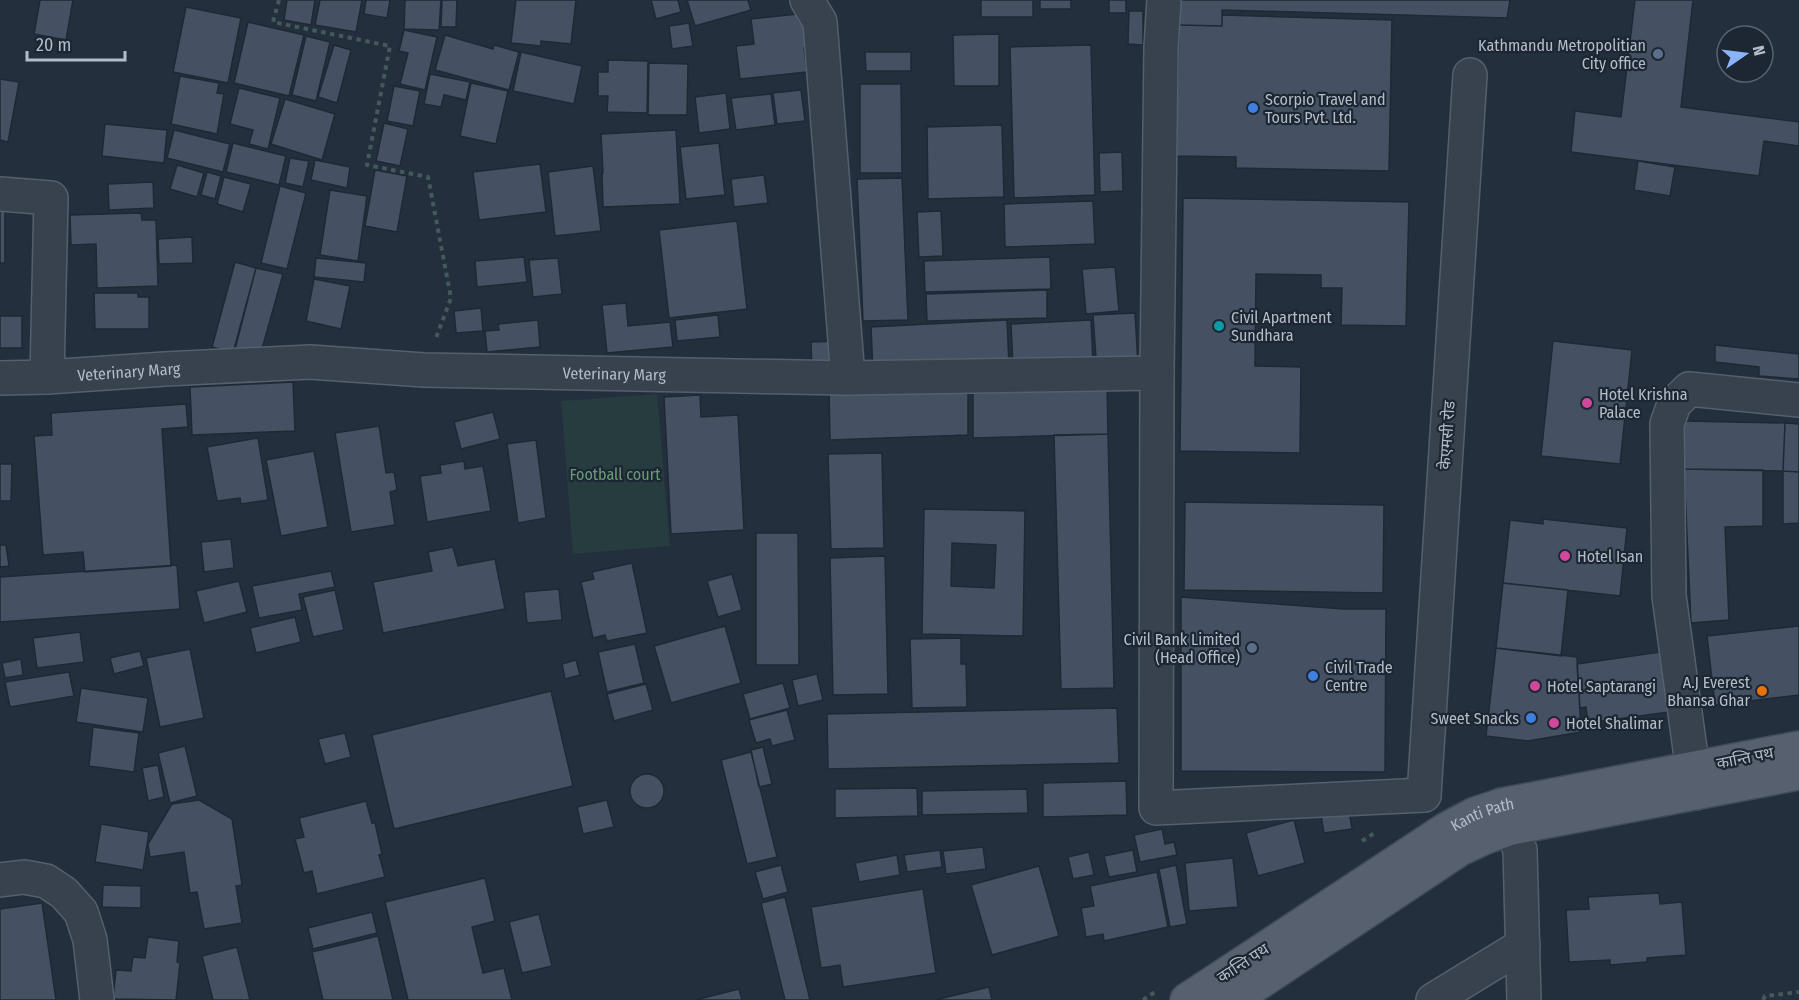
<svg xmlns="http://www.w3.org/2000/svg" width="1799" height="1000" font-family="'Fira Sans Condensed','Noto Sans Devanagari',sans-serif">
	<style>
		.green { fill: #263c3f }
		.building { fill: #455162; stroke: #1f2835; stroke-width: 1.5; fill-rule: evenodd }
		.lines { fill: none; stroke-linecap: round; stroke-linejoin: round }
		.minor-casing { stroke: #565f6c; stroke-width: 36 }
		.major-casing { stroke: #414a57; stroke-width: 36 }
		.path { stroke: #44595c; stroke-width: 4; stroke-dasharray: 4.5 4.5; stroke-linecap: butt }
		.minor { stroke: #38414e; stroke-width: 33 }
		.major { stroke: #56606e; stroke-width: 33 }
		.service-dot { fill: #5c6f8a; stroke: #1d2633; stroke-width: 2 }
		.shop-dot { fill: #3f7fe0; stroke: #1d2633; stroke-width: 2 }
		.culture-dot { fill: #0f9aa8; stroke: #1d2633; stroke-width: 2 }
		.hotel-dot { fill: #d1479c; stroke: #1d2633; stroke-width: 2 }
		.food-dot { fill: #e8710a; stroke: #1d2633; stroke-width: 2 }
		.labels { text-anchor: middle; dominant-baseline: central; stroke-width: 4.5; stroke-linejoin: round; paint-order: stroke }
		.poi-label { font-size: 16px; fill: #b4bcc9; stroke: #1d2633; text-anchor: start }
		.street-label { font-size: 16px; fill: #b4bcc9; stroke: #1d2633 }
		.park-label { font-size: 16px; fill: #6b9a76; stroke: #1d2633 }
	</style>
	<rect width="100%" height="100%" fill="#242f3e"/>
	<path class="green" d="M657,394L670,546L573,554L561,401Z"/>
	<path class="building" d="M40,0H73L66,40L34,34Z
		M287,0H315L311,25L284,20Z
		M320,0H362L356,32L315,25Z
		M366,0H390L387,18L364,14Z
		M405,0H441L439,30L404,29Z
		M442,0H457L456,27H441Z
		M516,0H576L571,44L541,41V46L511,43Z
		M651,0H678L681,12L656,19Z
		M687,0H748L751,10L695,26Z
		M981,0H1033V17H981Z
		M1040,0H1071V9H1040Z
		M1109,0H1126V13H1109Z
		M1180,0H1510L1507,18L1222,10V26L1179,25Z
		M1635,0H1693L1681,107L1799,122V146L1764,141L1759,176L1571,152L1575,111L1621,117Z
		M186,7L241,18L228,83L173,72Z
		M1129,11H1143V45L1128,44Z
		M807,13L812,47L804,48L807,72L740,79L736,46L754,44L751,19Z
		M1222,15L1392,20L1389,171L1236,168V157L1176,156L1179,25L1222,26Z
		M248,22L304,35L289,96L234,83Z
		M689,23L693,46L672,49L669,26Z
		M404,30L437,37L425,90L400,84L408,53L399,51Z
		M999,34V86H954L953,35Z
		M445,35L493,49L494,45L519,52L509,90L435,70Z
		M306,36L330,42L316,101L292,95Z
		M334,45L351,50L337,103L318,97Z
		M1091,45L1095,195L1014,198L1010,47Z
		M521,52L582,66L574,104L513,91Z
		M865,52H911V71H866Z
		M608,60L648,61L647,113L607,112L608,96H598V72H608Z
		M649,63L688,64L687,115H648Z
		M430,74L470,82L466,100L444,95L441,107L424,104Z
		M180,76L219,83L217,93L224,94L217,134L171,124Z
		M0,79L19,82L8,142L0,140Z
		M471,83L508,91L496,144L460,136Z
		M860,84H901L902,173H860Z
		M394,86L420,91L413,126L387,121Z
		M239,88L280,98L268,149L249,144L253,130L230,124Z
		M801,90L805,121L777,124L773,93Z
		M726,93L730,129L699,133L695,97Z
		M771,94L775,125L736,130L731,98Z
		M285,99L335,114L322,160L271,144Z
		M384,123L408,129L400,166L376,161Z
		M105,124L167,130L164,163L102,156Z
		M1002,125L1004,197L928,199L927,127Z
		M174,130L230,144L223,172L167,158Z
		M676,130L680,204L603,207L602,173H603L601,134Z
		M233,143L286,156L279,185L226,172Z
		M719,143L725,195L686,199L680,147Z
		M1122,152L1123,191L1100,192L1099,153Z
		M290,158L309,161L303,187L285,183Z
		M315,160L350,167L347,188L311,180Z
		M1638,161L1675,167L1670,196L1634,190Z
		M540,164L546,212L479,220L473,172Z
		M177,165L204,173L197,197L170,189Z
		M593,166L601,231L555,236L548,172Z
		M375,170L407,176L397,232L365,226Z
		M207,172L221,176L215,199L201,195Z
		M764,175L768,203L734,207L731,179Z
		M224,177L251,184L243,212L217,204Z
		M902,178L908,320L863,321L857,179Z
		M153,182L154,208L109,210L108,184Z
		M280,186L306,193L287,269L261,263Z
		M330,190L367,196L358,261L320,255Z
		M1183,198L1409,202L1406,326L1341,325L1342,288H1321V275L1256,274L1255,366L1301,367L1300,453L1180,451Z
		M1093,201L1095,244L1005,247L1004,204Z
		M0,210H5V263H0Z
		M941,211L943,256L919,257L917,212Z
		M141,213L142,220H156L158,286L97,288L96,244L71,245L70,215Z
		M737,221L747,309L669,318L659,230Z
		M192,237L193,263L159,264L158,239Z
		M524,257L527,282L477,287L475,261Z
		M1050,257L1051,289L925,292L924,261Z
		M316,258L366,263L364,282L314,277Z
		M558,258L562,294L533,297L529,260Z
		M235,262L256,268L233,353L212,347Z
		M1115,267L1119,311L1086,314L1082,269Z
		M256,268L283,274L260,356L235,349Z
		M314,279L350,286L341,329L306,321Z
		M1047,290V318L927,321L926,294Z
		M94,293H138V297H149V329H95Z
		M626,303L628,326L670,322L673,347L607,353L602,305Z
		M481,308L483,331L456,333L454,311Z
		M1135,313L1138,365L1096,358L1093,315Z
		M718,315L720,337L677,341L675,320Z
		M0,316H22V348H0Z
		M538,320L540,347L487,352L485,331L499,330L498,324Z
		M1007,320L1009,365L873,372L871,327Z
		M1091,320L1093,362L1013,366L1011,324Z
		M837,341L838,371H812L811,342Z
		M1553,341L1632,350L1620,464L1541,456Z
		M1715,345L1799,354V379L1759,376V367L1715,362Z
		M293,382L295,431L192,435L190,387Z
		M968,383V435L830,440L829,387Z
		M1107,384L1108,434L973,438V386Z
		M700,395L701,417L738,415L744,530L671,534L664,397Z
		M186,404L188,427L162,429L171,566L85,572L83,552L43,555L34,436L52,435L51,413Z
		M493,412L500,439L461,449L454,422Z
		M1682,421L1785,423L1783,471L1684,469Z
		M1785,423L1799,424V472L1783,471Z
		M379,426L386,473L394,472L397,490L390,492L395,525L351,532L335,433Z
		M1108,434L1114,688L1061,689L1054,435Z
		M258,438L268,500L241,504L240,498L217,501L207,447Z
		M536,440L546,518L518,523L507,444Z
		M314,451L328,527L281,536L266,460Z
		M882,453L884,548L831,549L828,454Z
		M464,461L465,469L483,466L491,511L427,522L420,476L441,473L440,465Z
		M0,464H12L11,501H0Z
		M1684,469L1763,470V526L1725,527L1729,620L1691,623Z
		M1783,471L1799,472V523L1783,524Z
		M1185,502L1384,505L1383,593L1184,590Z
		M924,509L1025,511L1023,636L922,634ZM952,543L996,545L994,588L951,586Z
		M1543,519L1627,528L1620,596L1503,583L1510,520L1543,524Z
		M756,533H798L799,665H756Z
		M231,539L234,568L204,572L201,542Z
		M0,545H6L9,566L0,567Z
		M453,547L458,566L495,559L505,609L383,633L373,582L432,571L428,552Z
		M885,556L888,694L833,695L830,558Z
		M632,563L647,633L607,641L605,635L593,638L581,582L594,579L592,572Z
		M177,565L180,609L0,622V577Z
		M331,571L335,587L299,594L302,610L259,618L252,586Z
		M732,574L742,610L718,617L707,581Z
		M239,581L247,612L204,623L196,591Z
		M1503,583L1568,590L1561,656L1496,648Z
		M559,589L562,620L527,623L524,592Z
		M335,590L344,630L313,637L303,597Z
		M1181,597L1344,609H1386L1385,772L1181,771Z
		M295,617L301,642L256,653L250,628Z
		M725,626L741,683L671,703L654,646Z
		M1799,626V695L1715,705L1707,636Z
		M80,632L84,662L37,668L33,638Z
		M961,638V664H966L967,707L912,708L910,639Z
		M635,644L644,683L607,692L598,652Z
		M1496,648L1577,657L1581,732L1528,741L1486,736Z
		M190,649L204,718L160,727L146,658Z
		M140,651L144,666L114,674L110,658Z
		M1667,651L1669,712L1588,723L1586,707L1580,708L1577,664Z
		M21,659L23,675L5,678L2,663Z
		M576,660L580,675L565,679L562,664Z
		M69,672L74,696L10,707L5,682Z
		M817,674L823,700L798,706L792,680Z
		M783,683L790,708L750,719L743,694Z
		M646,684L653,710L614,721L607,694Z
		M81,688L148,698L143,732L76,722Z
		M551,691L573,786L394,829L372,735Z
		M1117,708L1119,763L828,769L827,714Z
		M787,710L795,740L772,746L770,739L756,743L749,720Z
		M93,727L139,733L134,772L89,766Z
		M345,733L351,757L325,764L318,739Z
		M185,746L197,796L170,803L158,753Z
		M763,747L772,784L759,787L751,750Z
		M751,752L777,857L747,864L721,760Z
		M158,765L164,797L148,801L142,768Z
		M630 791a17 17 0 1 1 34 0a17 17 0 1 1-34 0Z
		M1126,781L1127,815L1043,817V783Z
		M917,788L918,816L835,818V789Z
		M1027,789L1028,813L922,815V791Z
		M199,800L232,819L242,885L236,886L242,923L204,929L197,892L190,893L184,852L150,857L148,844L172,804Z
		M607,800L614,827L583,834L577,807Z
		M366,801L372,823H375L382,854L379,855L385,877L317,894L312,871L304,873L295,839L304,837L299,818Z
		M1349,811L1352,829L1324,833L1321,815Z
		M1294,820L1305,863L1258,876L1246,833Z
		M101,824L149,832L143,870L95,862Z
		M1162,829L1165,844L1174,842L1177,855L1140,862L1134,835Z
		M983,847L986,869L946,874L943,851Z
		M940,850L942,867L907,872L904,855Z
		M1133,850L1137,872L1109,877L1104,856Z
		M1089,852L1094,875L1073,879L1068,857Z
		M897,855L900,875L859,882L855,863Z
		M1233,858L1238,907L1189,911L1185,863Z
		M781,865L788,892L763,899L755,872Z
		M1176,865L1187,924L1170,927L1159,869Z
		M1039,866L1059,936L992,955L971,885Z
		M1157,872L1168,927L1104,941L1103,934L1086,937L1081,908L1094,906L1090,886Z
		M485,878L495,921L472,927L483,973L504,968L512,1000H408L385,902Z
		M103,885L141,886V908L102,907Z
		M923,889L936,973L843,987L840,965L821,968L811,907Z
		M1659,893L1660,904L1682,902L1686,955L1647,958V962L1610,965V960L1569,962L1566,910L1589,909L1588,897Z
		M785,897L810,1000H785L761,903Z
		M42,903L56,1000H0V909Z
		M372,912L377,933L313,949L308,928Z
		M539,914L552,966L522,973L509,922Z
		M378,936L393,1000H323L312,952Z
		M148,937L179,941L177,962L180,963L176,1000L113,999L116,970L131,971L133,957L145,958Z
		M237,947L250,1000H213L202,956Z
		M989,987L992,1000H935Z
		M739,989L742,1000H695Z"/>
	<g class="lines">
		<defs>
			<g id="minor">
				<path d="M1164,0L1161,47L1157,373L1156,808L1424,795"/>
				<path d="M0,194L51,198L47,377"/>
				<path id="s1" d="M0,378L47,377L165,369L310,362L424,370L848,378L820,22L807,0"/>
				<path d="M848,378L1157,373"/>
				<path d="M1696,793L1669,596L1667,424L1674,404L1689,389L1799,400"/>
				<path d="M1424,795L1470,75"/>
				<path d="M1502,805L1520,850L1524,1000"/>
				<path d="M0,880L24,877L46,881L64,893L81,912L90,940L97,1000"/>
				<path d="M1433,1000L1523,945"/>
			</g>
			<g id="major">
				<path id="s2" d="M1187,1000L1445,830L1475,814L1502,805L1799,748"/>
				<path d="M1233,1000L1460,849L1486,837L1512,828L1799,773"/>
			</g>
		</defs>
		<use href="#minor" class="minor-casing"/>
		<use href="#major" class="major-casing"/>
		<path class="path" d="M279,0L273,22L390,46L367,165L428,177L451,298L436,338
			M1362,841L1376,832
			M1143,1000L1155,992
			M1763,1000L1765,996L1799,992"/>
		<use href="#minor" class="minor"/>
		<use href="#major" class="major"/>
	</g>
	<g class="service-dot">
		<circle cx="1658" cy="54" r="6"/>
		<circle cx="1252" cy="648" r="6"/>
	</g>
	<g class="shop-dot">
		<circle cx="1253" cy="108" r="6"/>
		<circle cx="1313" cy="676" r="6"/>
		<circle cx="1531" cy="718" r="6"/>
	</g>
	<circle class="culture-dot" cx="1219" cy="326" r="6"/>
	<g class="hotel-dot">
		<circle cx="1587" cy="403" r="6"/>
		<circle cx="1565" cy="556" r="6"/>
		<circle cx="1535" cy="686" r="6"/>
		<circle cx="1554" cy="723" r="6"/>
	</g>
	<circle class="food-dot" cx="1762" cy="691" r="6"/>
	<g class="labels">
		<g class="poi-label">
			<text x="1646" y="45" text-anchor="end">Kathmandu Metropolitian<tspan x="1646" dy="18">City office</tspan></text>
			<text x="1265" y="99">Scorpio Travel and<tspan x="1265" dy="18">Tours Pvt. Ltd.</tspan></text>
			<text x="1231" y="317">Civil Apartment<tspan x="1231" dy="18">Sundhara</tspan></text>
			<text x="1599" y="394">Hotel Krishna<tspan x="1599" dy="18">Palace</tspan></text>
			<text x="1577" y="556">Hotel Isan</text>
			<text x="1240" y="639" text-anchor="end">Civil Bank Limited<tspan x="1240" dy="18">(Head Office)</tspan></text>
			<text x="1325" y="667">Civil Trade<tspan x="1325" dy="18">Centre</tspan></text>
			<text x="1750" y="682" text-anchor="end">A.J Everest<tspan x="1750" dy="18">Bhansa Ghar</tspan></text>
			<text x="1547" y="686">Hotel Saptarangi</text>
			<text x="1519" y="718" text-anchor="end">Sweet Snacks</text>
			<text x="1566" y="723">Hotel Shalimar</text>
		</g>
		<g class="street-label">
			<text stroke="none"><textPath href="#s1" startOffset="129">Veterinary Marg</textPath></text>
			<text stroke="none"><textPath href="#s1" startOffset="615">Veterinary Marg</textPath></text>
			<text transform="translate(1447 435) rotate(-86)">केएमसी रोड</text>
			<text transform="translate(1745 758) rotate(-11)">कान्ति पथ</text>
			<text stroke="none"><textPath href="#s2" startOffset="350">Kanti Path</textPath></text>
			<text transform="translate(1243 963) rotate(-33)">कान्ति पथ</text>
		</g>
		<g class="park-label">
			<text x="615" y="474">Football court</text>
		</g>
	</g>
	<g transform="translate(1745 54) rotate(76)"><circle r="28" fill="#1d2633" stroke="#59626f" stroke-width="1.5"/>
	<path d="M0-4.5L10 22L0 15L-10 22Z" fill="#8ab4f8"/>
	<text y="-9" font-size="16" font-weight="bold" text-anchor="middle" fill="#b4bcc9">N</text>
	</g>
	<path d="M27 51v9h98v-9" fill="none" stroke="#b4bcc9" stroke-width="3"/>
	<text x="36" y="51" font-size="18" fill="#b4bcc9" stroke="#1d2633" stroke-width="4.5" paint-order="stroke">20 m</text>
</svg>
